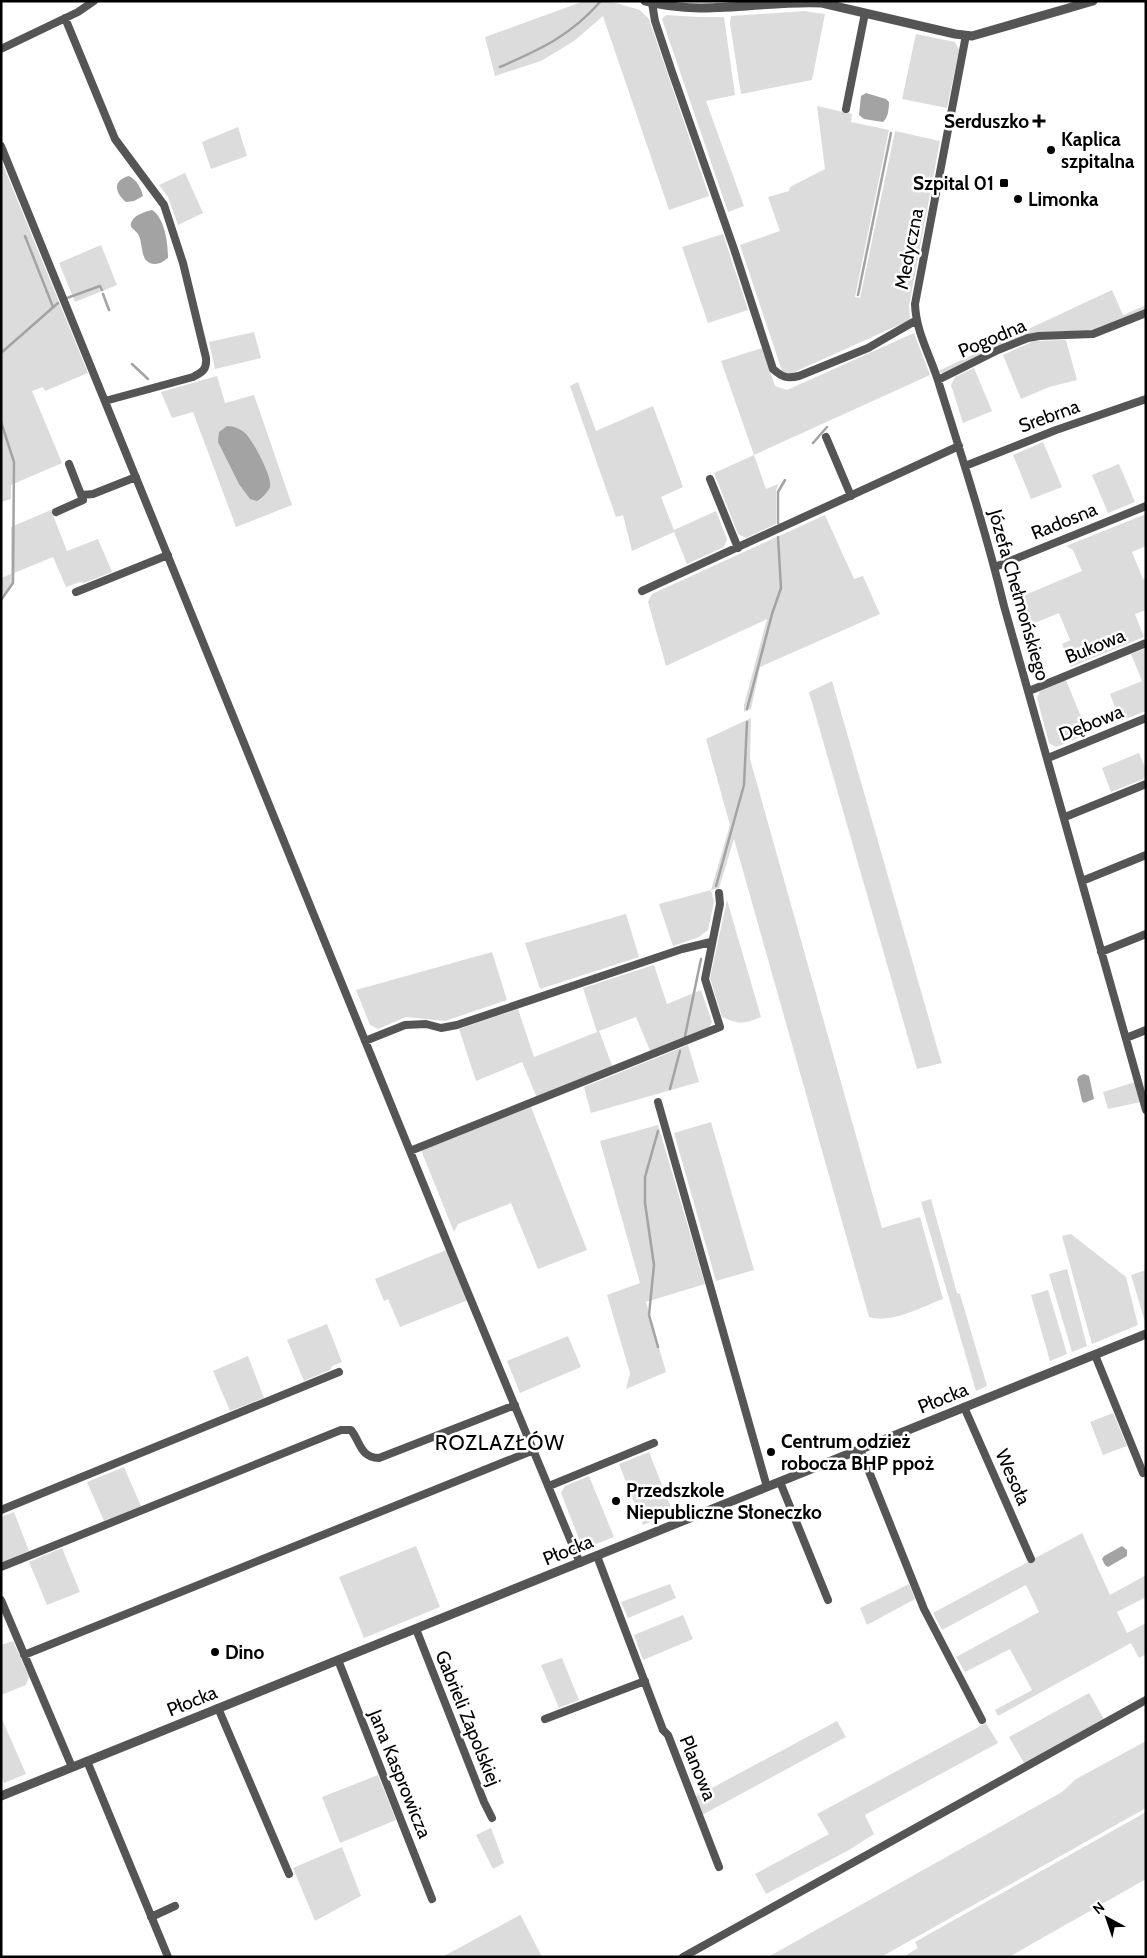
<svg xmlns="http://www.w3.org/2000/svg" width="1147" height="1958" font-family="Cabin,sans-serif">
	<style>
		.green { fill: #dcdcdc }
		.water { fill: #a3a3a3 }
		.lines { fill: none; stroke-linecap: round; stroke-linejoin: round }
		.stream { stroke: #a3a3a3; stroke-width: 2.5 }
		.minor { stroke: #555; stroke-width: 8 }
		.tertiary { stroke: #555; stroke-width: 9 }
		.poi-dot { fill: #000; stroke: #fff; stroke-width: 2 }
		.labels { text-anchor: middle; dominant-baseline: central; stroke-width: 5; stroke-linejoin: round; paint-order: stroke }
		.poi-label { font-size: 19px; font-weight: bold; fill: #000; stroke: #fff; text-anchor: start }
		.street-label { font-size: 19px; fill: #000; stroke: #fff }
		.quarter-label { font-size: 21px; letter-spacing: 1px; fill: #000; stroke: #fff }
	</style>
	<rect width="100%" height="100%" fill="#fff"/>
	<path class="green" d="M584,1H609L640,10L649,19L709,196L669,210L603,16L574,41L541,61L495,76L485,37Z
		M804,11L825,14L812,80L741,94L730,24L731,16Z
		M666,15L699,17H724L735,95L706,101L744,206L728,212L662,19Z
		M916,34L955,42L959,50L947,108L902,99Z
		M817,106L852,114L851,122L889,130L855,297L860,298L895,131L940,141L909,306L910,320L790,374L782,371L740,245L780,231L768,197L789,191L790,187L825,169Z
		M238,127L247,156L211,169L202,142Z
		M1,160L88,373L45,391L43,387L32,391L62,463L11,485V499L1,502Z
		M185,173L203,213L178,225L168,197L159,185Z
		M723,234L748,310L708,323L682,247Z
		M101,245L117,285L75,302L59,263Z
		M1112,290L1123,315L1146,305V310L1096,330L1047,332L946,373H942L938,371Z
		M254,332L261,358L215,369L209,342Z
		M914,333L930,375L754,455L766,489L778,484L776,491V524L746,538L738,534L714,473L754,455L721,361L762,348L775,386L787,390Z
		M1066,340L1077,380L1049,387L1021,399L1003,355L1034,341Z
		M974,368L992,411L963,423L951,385L955,377Z
		M217,376L225,403L254,395L292,505L236,527L193,412L172,418L161,392Z
		M578,382L596,431L653,406L683,487L661,497L674,530L716,511L727,539L724,547L687,564L674,532L632,551L623,515L616,517L570,386Z
		M1043,442L1062,487L1031,499L1013,455Z
		M1119,464L1135,502L1108,513L1092,475Z
		M51,510L67,551L98,539L112,572L84,583L80,582L66,587L53,557L14,573L13,583L1,602V578L11,574V527Z
		M1146,514V546L1132,552L1143,579L1146,578V610L1135,614L1144,637L1071,667L1062,644L1070,640L1059,613L1020,629L1013,600L1082,571L1073,550L1066,546Z
		M825,515L854,579L863,576L880,614L760,667L751,709L744,712V705L767,619L666,666L648,602L652,594Z
		M1146,648V711L1120,721L1110,694L1142,681L1131,654Z
		M1066,680L1088,734L1056,747L1049,743L1037,698L1040,691Z
		M832,681L939,1054L942,1063L917,1069L809,692Z
		M751,718L750,759L882,1228L920,1217L943,1299C921,1307 892,1324 869,1317L734,839L719,888L711,890L714,902L708,930L699,937L673,946L659,904L711,890L730,825L706,739Z
		M1139,753L1146,770V778L1111,792L1102,768Z
		M727,900L761,1017C743,1024 740,1025 722,1017L710,978Z
		M626,914L639,957L540,989L525,943Z
		M492,952L507,1000L445,1021L406,1017L378,1029L370,1025L356,990Z
		M654,965L667,1004L701,990L712,1022L707,1031L651,1053L636,1017L599,1031L613,1068L537,1098L522,1062L476,1081L459,1029L518,1009L534,1057L597,1032L583,988Z
		M688,1045L699,1082L591,1113L584,1087Z
		M1135,1082L1141,1102L1108,1109L1103,1092Z
		M531,1107L587,1250L538,1269L511,1203L458,1224L454,1232L421,1150Z
		M711,1122L754,1270L716,1281L674,1133Z
		M658,1125L705,1284L646,1302L666,1372L626,1389L630,1373L607,1295L640,1283L600,1141Z
		M931,1199L957,1293L960,1294L987,1386L976,1391L921,1202Z
		M1071,1234L1126,1277L1138,1325L1092,1344L1062,1236Z
		M446,1250L468,1300L400,1327L388,1299L384,1301L375,1279Z
		M1067,1269L1087,1346L1072,1352L1049,1274Z
		M1146,1270V1322H1145L1131,1275Z
		M1048,1290L1067,1354L1050,1361L1031,1295Z
		M327,1324L342,1362L332,1366L330,1370L304,1381L287,1340Z
		M568,1336L581,1367L520,1393L507,1361Z
		M248,1356L264,1398L230,1411L213,1371Z
		M1113,1413L1127,1446L1103,1455L1090,1422Z
		M649,1452L673,1513L643,1525L619,1464Z
		M124,1467L141,1506L104,1521L87,1482Z
		M589,1476L614,1537L583,1549L561,1493L565,1486Z
		M14,1512L29,1551L1,1563V1517Z
		M1082,1533L1110,1595L1146,1575V1597L1117,1612L1127,1633L1146,1623V1654L1139,1658L1131,1643L998,1716L995,1710L1032,1690L1010,1649L965,1672L956,1657L1039,1612L1026,1585L942,1630L933,1613Z
		M416,1546L440,1607L364,1638L339,1577Z
		M62,1548L80,1592L47,1605L29,1562Z
		M670,1584L676,1598L628,1618L621,1602Z
		M909,1584L915,1599L867,1625L860,1608Z
		M683,1615L693,1639L643,1660L634,1635Z
		M13,1641L29,1677L26,1685L1,1695V1645Z
		M562,1658L579,1700L559,1708L541,1665Z
		M1089,1693L1104,1719L1024,1763L1009,1737Z
		M1,1717L26,1774L4,1783L1,1776Z
		M837,1721L846,1737L702,1815L695,1797Z
		M986,1723L998,1743L865,1815L874,1834L849,1850L766,1894L755,1874L829,1834L817,1814Z
		M1146,1741V1808L881,1957H768L1062,1792L1076,1779Z
		M378,1775L396,1820L340,1843L322,1797Z
		M1146,1812V1879L1009,1957H903L918,1948L915,1942Z
		M491,1828L504,1863L493,1869L476,1835Z
		M342,1847L361,1896L315,1921L293,1868Z
		M520,1914L542,1957H442L520,1915Z"/>
	<path class="water" d="M866,93L886,99L889,102C889,109 888,118 883,122L864,119L859,115L861,96Z
		M129,176C137,180 141,188 143,196L134,201L126,202C114,192 113,180 129,176Z
		M152,210C165,218 168,244 168,258C164,261 160,264 155,264C139,264 144,244 138,234C134,229 128,227 132,221C136,214 145,212 152,210Z
		M227,426C234,426 240,429 245,433C253,440 273,478 270,487C268,492 261,499 257,501L250,499L239,484L218,442L219,432Z
		M1084,1074L1089,1076L1094,1099L1084,1103L1082,1101L1077,1079L1079,1076Z
		M1122,1546L1127,1550V1556L1108,1567L1105,1565L1102,1559L1104,1556Z"/>
	<g class="lines">
		<path class="stream" d="M500,67C541,49 570,36 600,2
			M25,236L53,307
			M103,294L109,310
			M858,295L891,133
			M67,298L100,286L102,290
			M1,353L58,303
			M132,364L148,379
			M1,422L14,462L13,583L1,600
			M813,443L827,427
			M778,523V492L785,480
			M747,709L772,614L781,588L778,537
			M716,886L744,785L747,722
			M685,1036L701,959
			M670,1089L680,1051
			M658,1347L649,1315L654,1265L645,1203V1177L658,1131"/>
		<path class="minor" d="M652,3L655,21L672,72L734,249L773,369C782,377 787,379 799,376L868,348L915,321
			M65,18L115,139L164,205L183,263L206,358C207,369 203,372 193,377L105,401
			M966,35L915,304C916,334 932,358 940,387C963,460 986,532 1004,606L1146,1110
			M1,49L78,12L94,1
			M846,109L865,13
			M1,146L451,1252L580,1563
			M938,380L998,350L1028,338L1039,336L1093,334L1146,313
			M826,437L851,496
			M965,466L1056,430L1146,399
			M710,479L738,548
			M82,495L93,494L136,477
			M56,512L83,500L69,464
			M995,567L1146,506
			M642,591L959,446
			M76,592L168,555
			M1029,691L1146,643
			M1048,758L1146,718
			M1065,817L1146,784
			M1082,881L1146,855
			M1101,952L1146,934
			M1126,1038L1146,1030
			M365,1041L405,1025L426,1024L441,1028L457,1025L682,949L711,942
			M658,1102L767,1487
			M410,1151L720,1027L705,979L720,904L719,893
			M1095,1355L1143,1473
			M964,1407L1031,1559
			M860,1449L924,1609L982,1720
			M780,1482L828,1600
			M549,1486L654,1443
			M1,1510L339,1372
			M597,1556L663,1730L668,1735L719,1867
			M1,1567L341,1430H351C361,1443 360,1457 379,1458L515,1405
			M1,1600L72,1767
			M416,1629L484,1802L492,1818
			M24,1655L534,1450
			M338,1660L432,1899
			M218,1708L289,1874
			M545,1719L645,1681
			M87,1761L168,1957
			M151,1917L175,1906
			M683,1957L1146,1700"/>
		<path class="tertiary" d="M645,1C703,17 763,0 822,3L955,34L972,36L1093,1
			M1,1796L1146,1334"/>
	</g>
	<g class="poi-dot">
		<path d="M1036.5 113.5h5v5h5v5h-5v5h-5v-5h-5v-5h5z"/>
		<circle cx="1051" cy="150" r="5"/>
		<rect x="999" y="178" width="10" height="10" rx="2.5"/>
		<circle cx="1018" cy="199" r="5"/>
		<circle cx="771" cy="1452" r="5"/>
		<circle cx="616" cy="1501" r="5"/>
		<circle cx="215" cy="1652" r="5"/>
	</g>
	<g class="labels">
		<g class="poi-label">
			<text x="1029" y="121" text-anchor="end">Serduszko</text>
			<text x="1061" y="139">Kaplica<tspan x="1061" dy="22">szpitalna</tspan></text>
			<text x="994" y="183" text-anchor="end">Szpital 01</text>
			<text x="1028" y="199">Limonka</text>
			<text x="781" y="1441">Centrum odzież<tspan x="781" dy="22">robocza BHP ppoż</tspan></text>
			<text x="626" y="1490">Przedszkole<tspan x="626" dy="22">Niepubliczne Słoneczko</tspan></text>
			<text x="225" y="1652">Dino</text>
		</g>
		<g class="street-label">
			<text transform="translate(909 249) rotate(-79)">Medyczna</text>
			<text transform="translate(992 338) rotate(-23)">Pogodna</text>
			<text transform="translate(1049 416) rotate(-20)">Srebrna</text>
			<text transform="translate(1064 521) rotate(-22)">Radosna</text>
			<text transform="translate(1019 595) rotate(74)">Józefa Chełmońskiego</text>
			<text transform="translate(1095 646) rotate(-22)">Bukowa</text>
			<text transform="translate(1091 723) rotate(-22)">Dębowa</text>
			<text transform="translate(943 1398) rotate(-22)">Płocka</text>
			<text transform="translate(1013 1477) rotate(66)">Wesoła</text>
			<text transform="translate(568 1550) rotate(-22)">Płocka</text>
			<text transform="translate(192 1701) rotate(-22)">Płocka</text>
			<text transform="translate(468 1718) rotate(68)">Gabrieli Zapolskiej</text>
			<text transform="translate(698 1768) rotate(68)">Planowa</text>
			<text transform="translate(400 1774) rotate(68)">Jana Kasprowicza</text>
		</g>
		<g class="quarter-label">
			<text x="500" y="1442">ROZLAZŁÓW</text>
		</g>
	</g>
	<rect width="1147" height="1958" fill="none" stroke="#000000" stroke-width="5"/>
	<g transform="translate(1107 1918) rotate(320)" stroke="#ffffff" stroke-width="4" paint-order="stroke">
	<path d="M0-4L9 19L0 12L-9 19Z" fill="#000000"/>
	<text y="-8" font-size="14" font-weight="bold" text-anchor="middle" fill="#000000">N</text>
	</g>
</svg>
